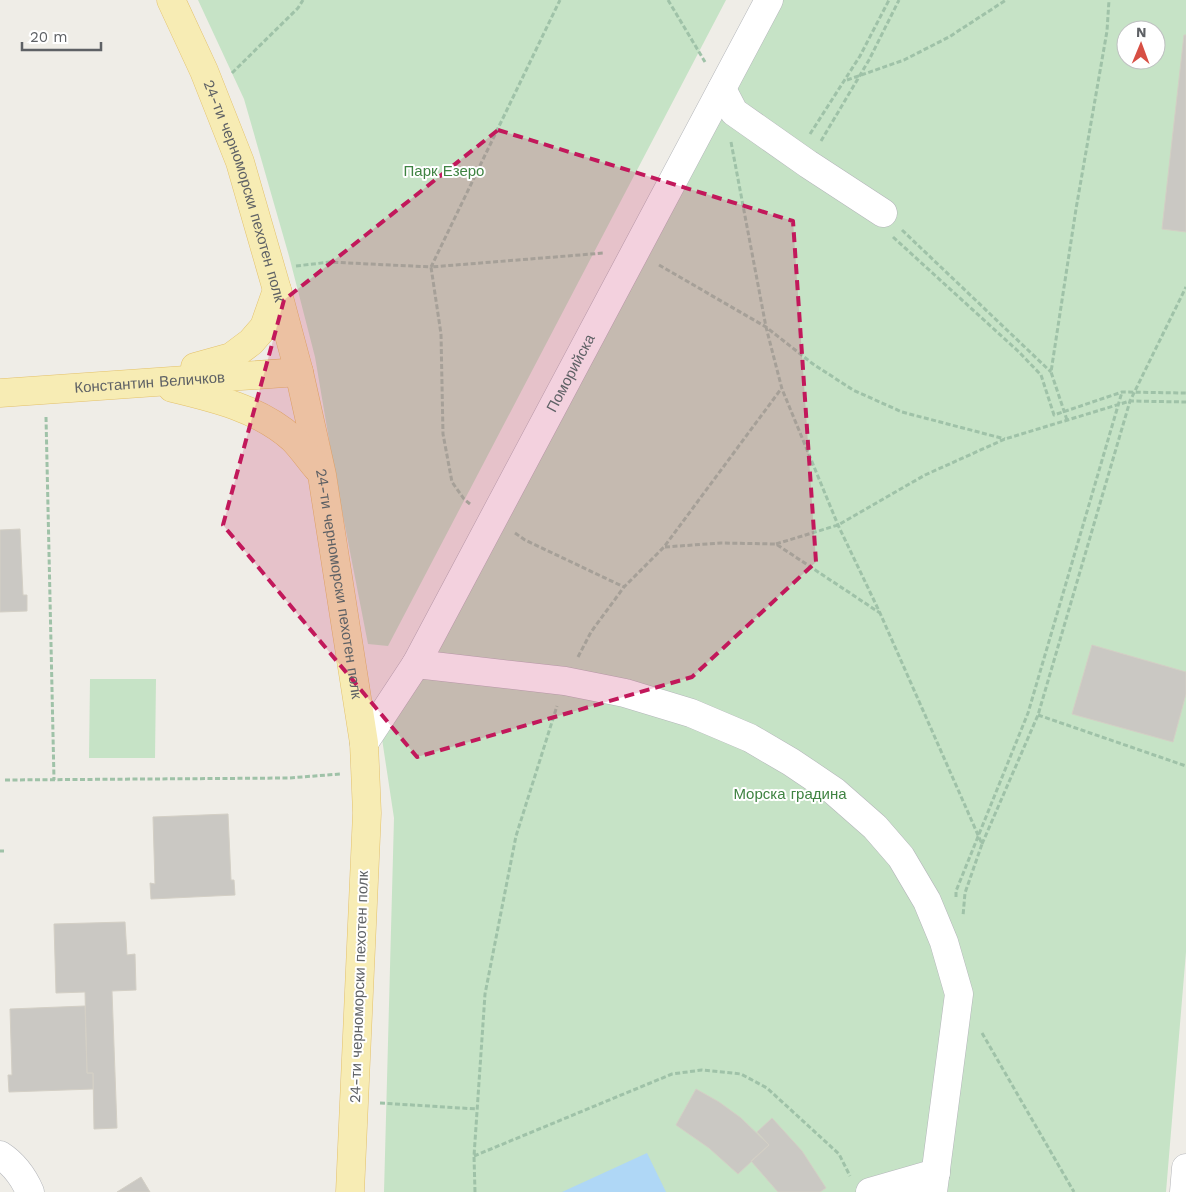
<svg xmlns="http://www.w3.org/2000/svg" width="1186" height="1192" font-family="'Work Sans',sans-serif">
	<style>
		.green { fill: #c6e3c6; fill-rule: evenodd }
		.water { fill: #afd7f6 }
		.building { fill: #cac8c3; stroke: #d3cfc5 }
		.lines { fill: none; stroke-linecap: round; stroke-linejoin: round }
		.minor-casing { stroke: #b4b6ba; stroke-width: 29 }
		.major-casing { stroke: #e3c16b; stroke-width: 29 }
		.path { stroke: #9fc2a8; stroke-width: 3; stroke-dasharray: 5 2.5; stroke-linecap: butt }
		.minor { stroke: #fff; stroke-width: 28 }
		.major { stroke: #f7ecb4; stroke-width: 28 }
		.marked { fill: #c2185b; fill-opacity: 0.2; stroke: #c2185b; stroke-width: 4; stroke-dasharray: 10 6; stroke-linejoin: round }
		.labels { text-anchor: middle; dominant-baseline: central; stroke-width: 4; stroke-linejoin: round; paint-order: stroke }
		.park-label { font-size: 15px; fill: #3f8342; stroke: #fff }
		.street-label { font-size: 15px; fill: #5e6165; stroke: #fff }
	</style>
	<rect width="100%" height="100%" fill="#efede7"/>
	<path class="green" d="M198,0H726L388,646L368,644L335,475L315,357L289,256L244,99Z
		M777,0H1186V952L1166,1192H384L394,818L379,719ZM1126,30H1156V60H1126Z
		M90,679H156L155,758H89Z"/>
	<path class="water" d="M647,1153L666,1192H562Z"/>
	<path class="building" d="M1184,35H1186V232L1162,229Z
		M20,529L23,595H27V611L0,612V530Z
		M1092,645L1186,672V694L1173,742L1072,714Z
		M228,814L231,880H234L235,895L151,899L150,883L155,884L153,817Z
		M125,922L127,955L135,954L136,990L112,991L117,1128L94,1129L93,1073H87L85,992L56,993L54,924Z
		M85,1006L87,1073H93V1089L9,1092L8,1075H12L10,1009Z
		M696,1089L719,1102L741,1118L769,1145L738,1174L709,1148L676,1125Z
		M772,1118L802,1151L826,1188L820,1192H778L751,1161L769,1145L757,1132Z
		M141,1177L150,1192H117Z"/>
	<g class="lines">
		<defs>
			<g id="minor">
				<path d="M722,89L734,112L808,164L883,213"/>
				<path d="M416,664L565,681L625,693L691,713L750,738L791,762L834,791L875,827L901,857L927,901L944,942L959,994L933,1192"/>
				<path id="s1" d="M364,743L416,664L769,0"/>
				<path d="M0,1155C14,1164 23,1176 30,1192"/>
				<path d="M870,1192L936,1173"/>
				<path d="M1184,1192L1186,1168"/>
			</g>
			<g id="major">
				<path id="s2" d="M171,0L204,71L240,162L277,290L299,372L322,475L364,743L367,813L350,1192"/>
				<path d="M195,367L231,357L251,342L264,327L277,290"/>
				<path d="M172,388C214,398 260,409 293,439C302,448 310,460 318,469"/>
				<path id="s3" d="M0,393L299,372"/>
			</g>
		</defs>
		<use href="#minor" class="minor-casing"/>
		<use href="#major" class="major-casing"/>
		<path class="path" d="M668,0L705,62
			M232,73L298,8L303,0
			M847,80L904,60L949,37L1006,0
			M810,134L860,56L889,0
			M821,141L869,60L899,0
			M731,142L766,327L782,389L838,525L880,613L982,844L965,893L963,916
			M902,230L1051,372
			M893,237L1019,352L1041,375L1054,415L1122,392L1186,393
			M659,265L766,327L813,364L853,390L902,412L1005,439
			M296,266L330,262L431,267L560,0
			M46,417L54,780
			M1067,420L1051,372L1076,209L1107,31L1109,0
			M470,504L464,499L452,482L443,434L441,334L431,267L604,253
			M515,533L525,540L624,587
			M776,544L838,525L925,475L1005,439L1130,401L1186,402
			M665,547L721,543L776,544L880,613
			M578,657L591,632L624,587L664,547L781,389
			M1038,715L1186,766
			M5,780L289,778L340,774
			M982,844L1038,715L1130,401L1186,287
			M0,851H4
			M956,897V891L1028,713L1122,392
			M982,1033L1074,1192
			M380,1103L477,1109
			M474,1156L672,1074L702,1070L741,1074L767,1088L839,1154L850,1176
			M475,1192L474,1156L485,994L516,836L557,706"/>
		<use href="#minor" class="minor"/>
		<use href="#major" class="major"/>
	</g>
	<path class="marked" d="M498,130L793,221L816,562L692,677L417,757L223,525L284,300Z"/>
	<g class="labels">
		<g class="park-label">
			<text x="444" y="171">Парк Езеро</text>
			<text x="790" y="794">Морска градина</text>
		</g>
		<g class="street-label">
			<text stroke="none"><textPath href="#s2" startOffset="205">24-ти черноморски пехотен полк</textPath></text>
			<text stroke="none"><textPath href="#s1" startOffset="424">Поморийска</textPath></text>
			<text stroke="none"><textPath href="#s3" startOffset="150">Константин Величков</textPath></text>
			<text stroke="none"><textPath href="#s2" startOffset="610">24-ти черноморски пехотен полк</textPath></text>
			<text transform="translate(359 987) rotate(-88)">24-ти черноморски пехотен полк</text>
		</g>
	</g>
	<g transform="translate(1141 45) rotate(1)"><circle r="24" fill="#ffffff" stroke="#bfc0c1"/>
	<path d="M0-4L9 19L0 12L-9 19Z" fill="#d74f44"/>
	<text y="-8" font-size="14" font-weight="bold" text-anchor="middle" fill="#5e6165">N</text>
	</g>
	<path d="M22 42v8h79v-8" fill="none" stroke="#5e6165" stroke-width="2.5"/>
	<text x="30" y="42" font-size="15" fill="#5e6165" stroke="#ffffff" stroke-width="4" paint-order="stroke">20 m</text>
</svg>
